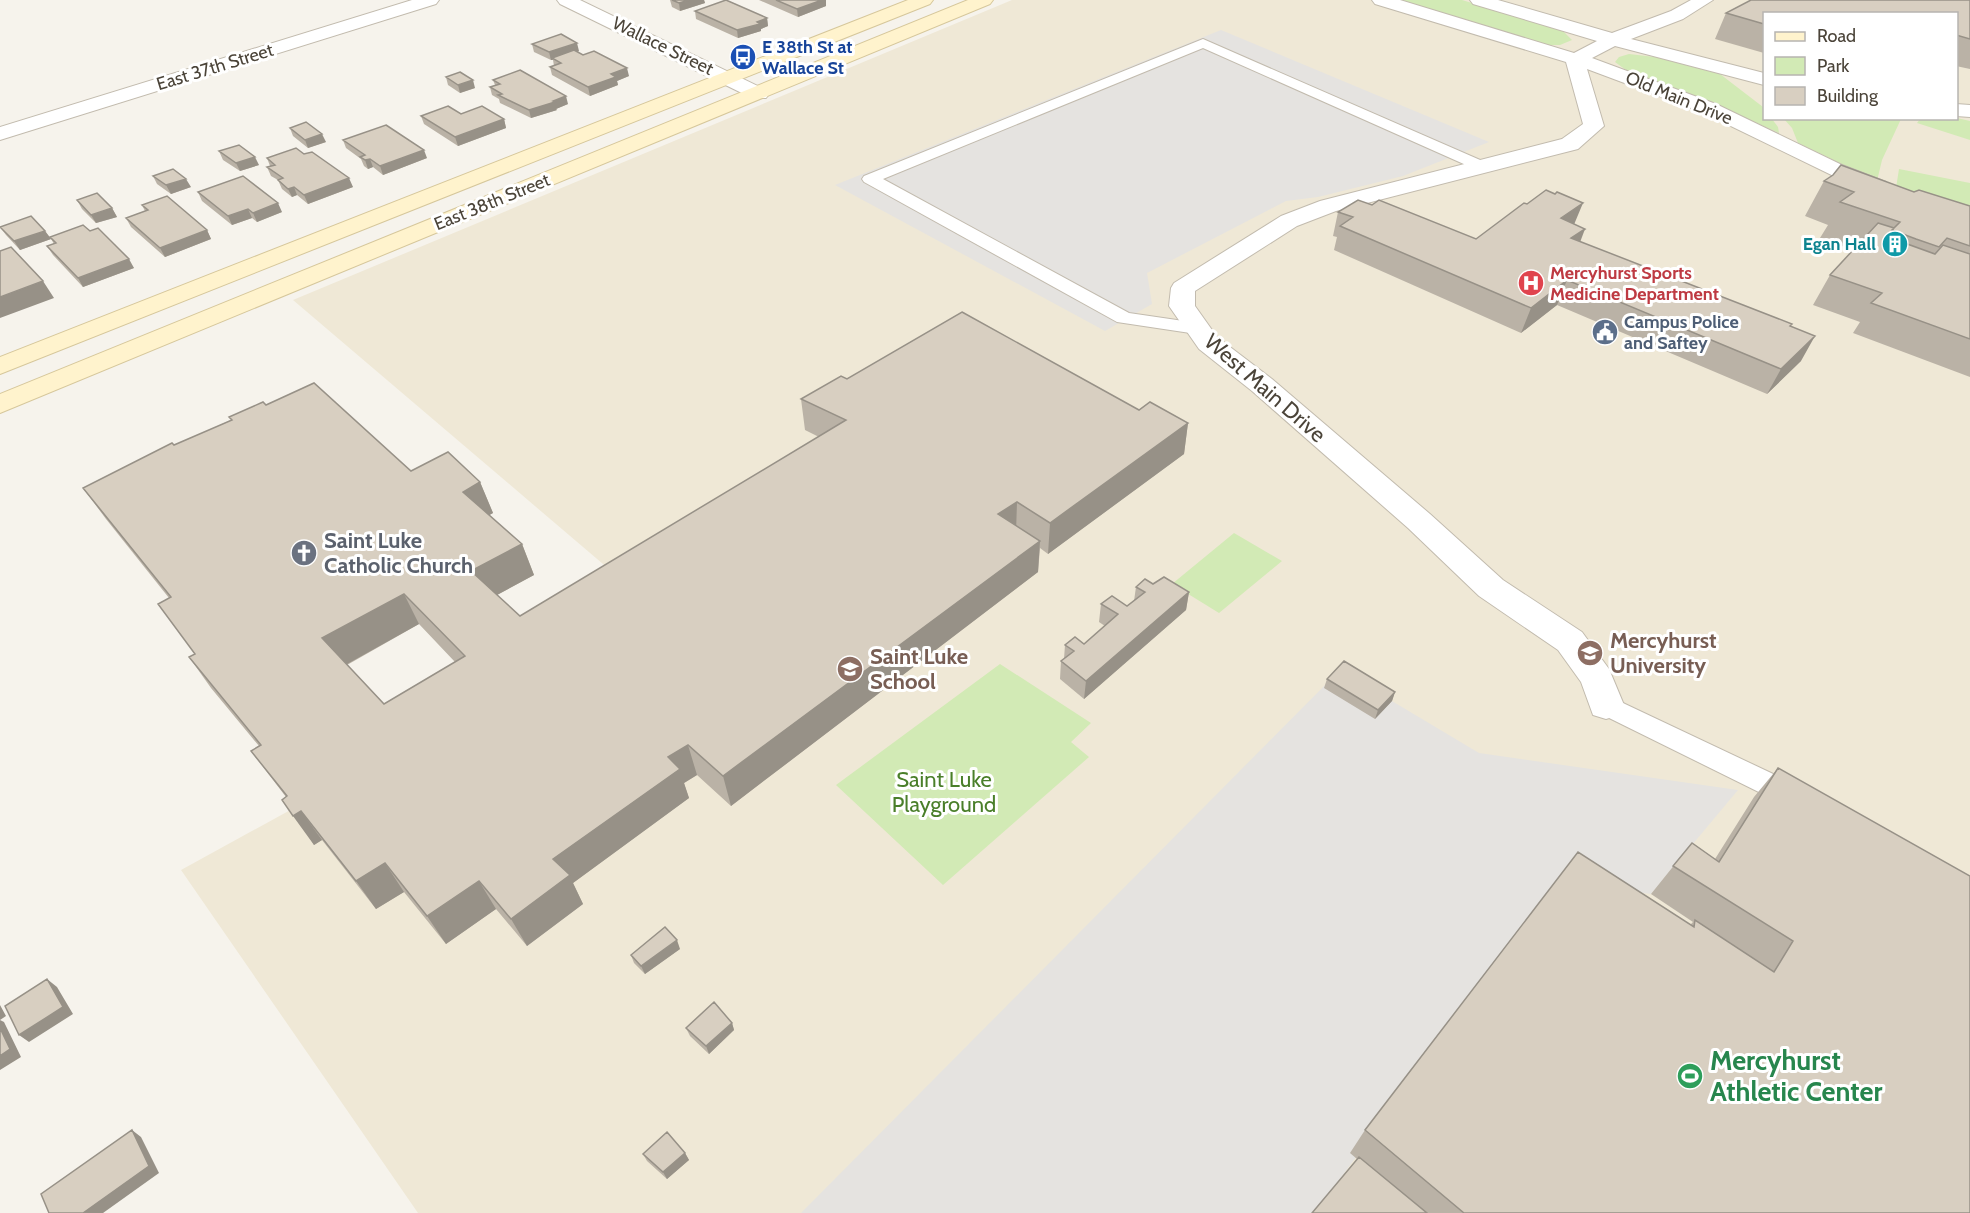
<svg xmlns="http://www.w3.org/2000/svg" width="1970" height="1213" font-family="Cabin,sans-serif">
	<style>
		.education { fill: #efe8d6; fill-rule: evenodd }
		.green { fill: #d2eab5 }
		.parking { fill: #e5e3e0 }
		.lines { fill: none; stroke-linecap: round; stroke-linejoin: round }
		.lane-casing { stroke: #c2bbae; stroke-width: 2 }
		.street-casing { stroke: #c2bbae; stroke-width: 2 }
		.secondary-casing { stroke: #d6c79b; stroke-width: 2 }
		.lane { fill: #fff; fill-rule: evenodd }
		.street { fill: #fff; fill-rule: evenodd }
		.secondary { fill: #fff3cd; fill-rule: evenodd }
		.wall { fill: #bab2a6; fill-rule: evenodd }
		.shaded-wall { fill: #979187 }
		.building { fill: #d8cfc1; stroke: #979187; stroke-width: 1.5; fill-rule: evenodd }
		.labels { text-anchor: middle; dominant-baseline: central; stroke-width: 6; stroke-linejoin: round; paint-order: stroke }
		.far-street-label { font-size: 18px; fill: #4b4439; stroke: #fff }
		.far-transit-label { font-size: 18px; font-weight: bold; fill: #164399; stroke: #fff; text-anchor: start }
		.far-culture-label { font-size: 18px; font-weight: bold; fill: #0d838f; stroke: #fff; text-anchor: end }
		.far-health-label { font-size: 18px; font-weight: bold; fill: #be3a42; stroke: #fff; text-anchor: start }
		.far-service-label { font-size: 18px; font-weight: bold; fill: #4e5e75; stroke: #fff; text-anchor: start }
		.street-label { font-size: 22px; fill: #4b4439; stroke: #fff }
		.worship-label { font-size: 22px; font-weight: bold; fill: #5b616d; stroke: #fff; text-anchor: start }
		.education-label { font-size: 22px; font-weight: bold; fill: #785e54; stroke: #fff; text-anchor: start }
		.park-label { font-size: 22px; fill: #4a7f2a; stroke: #fff }
		.near-leisure-label { font-size: 27px; font-weight: bold; fill: #27864d; stroke: #fff; text-anchor: start }
	</style>
	<rect width="100%" height="100%" fill="#f6f3ec"/>
	<path class="education" d="M1012,0H1970V1213H418L181,870L294,808L630,587L293,300ZM1764,14H1956V118H1764Z"/>
	<path class="green" d="M1395,0H1462L1562,30L1572,40L1560,45H1546Z
		M1629,54L1655,57L1720,74L1763,107L1764,118L1772,119L1778,127L1779,133L1721,107L1630,73L1615,62L1619,57Z
		M1784,119H1901L1882,160L1877,181L1798,143L1792,128Z
		M1920,119L1957,118L1970,121V140L1917,123Z
		M1899,169L1970,183V207L1896,188Z
		M1234,533L1282,561L1219,613L1172,584Z
		M1000,664L1091,723L1071,742L1089,757L943,885L836,785Z"/>
	<path class="parking" d="M1221,30L1489,142L1403,176L1318,197L1286,201L1147,273L1152,304L1105,331L835,185Z
		M1340,670L1479,753L1738,790L1651,894L1559,881L1315,1213H801Z"/>
	<g class="lines">
		<defs>
			<path id="lane" d="M1203,39L1487,163L1489,166L1481,171L1475,169L1203,48L883,179L1129,313L1204,324L1206,328L1204,332L1197,334L1117,322L864,182L862,179L864,176Z
				M1606,695L1805,789L1809,797L1805,805L1795,809L1785,805L1597,712L1593,705L1597,698Z"/>
			<path id="street" d="M412,0H439L436,4L0,140V127Z
				M557,0H580L766,90L769,94L766,98H752L560,4Z
				M1372,0H1400L1574,53L1597,41L1473,4L1470,0H1498L1612,33L1671,11L1691,0H1713L1683,19L1631,39L1764,73V85L1615,46L1592,58L1716,104L1842,165L1886,182L1889,187L1886,192L1878,194L1848,183L1702,112L1587,69L1604,126L1578,149L1336,211L1297,226L1195,291V306L1217,337L1272,379L1430,514L1503,580L1582,632L1609,669L1624,705L1619,715L1606,719L1593,715L1581,682L1558,650L1479,596L1408,528L1252,391L1199,349L1169,306L1171,288L1174,283L1281,216L1320,201L1562,139L1583,124L1566,62L1375,4Z
				M1956,104L1970,105V117L1956,116Z"/>
			<path id="secondary" d="M908,0H933L930,4L0,374V357Z
				M968,0H993L990,4L0,413V394Z"/>
		</defs>
		<use href="#lane" class="lane-casing"/>
		<use href="#street" class="street-casing"/>
		<use href="#secondary" class="secondary-casing"/>
		<use href="#lane" class="lane"/>
		<use href="#street" class="street"/>
		<use href="#secondary" class="secondary"/>
	</g>
	<path class="wall" d="M670,0H704L705,3L680,11L672,7Z
		M759,0H826V6L798,17Z
		M1970,0V69L1956,66V14H1764V53L1715,39L1726,13L1748,2Z
		M695,11L767,18L768,26L761,29V31L738,38L696,19Z
		M532,44L579,51L577,52L629,76L617,81L618,85L590,96L552,75L550,67L554,66L553,60H551L534,52Z
		M446,77L475,88L460,93L448,85Z
		M493,80L568,104L556,109L557,110L531,118L500,103L499,99L492,95L490,87L495,85Z
		M461,114L504,119L506,128L458,146L424,124L421,116Z
		M290,128L326,142L308,148L293,136Z
		M343,140L427,158L383,175L373,167L368,169L364,166L361,159L346,148Z
		M219,151L259,165L240,171L223,160Z
		M304,154L353,187L308,204L297,195L292,197L282,189L278,180L271,176L267,167L270,166L267,158Z
		M153,176L191,187L171,194L157,184Z
		M1824,181L1914,192L1970,206V377L1853,333L1860,322L1813,305L1830,275L1853,250L1820,238L1828,225L1805,216Z
		M198,192L282,212L257,222L252,218L232,225L202,201Z
		M77,200L112,208L117,217L96,223L82,209Z
		M142,205L207,230L211,239L165,257L131,227L126,218L145,211Z
		M1372,205L1476,239L1574,224L1580,242L1791,327L1801,361L1767,394L1557,305L1521,333L1334,250L1337,237L1333,236L1338,212Z
		M0,227L45,231L51,239L20,250L6,235Z
		M90,231L134,268L83,287L53,255L47,246L54,244L50,237Z
		M847,379L1139,410L1188,423L1184,454L1048,554L1040,548L1038,572L731,806L697,775L684,783L689,798L573,883L583,904L527,946L496,909L446,944L404,892L376,909L322,840L314,845L286,797L251,751L259,746L211,688L189,657L195,654L169,598L106,519L83,488L231,420L229,417L266,405L411,471L480,482L493,513L489,515L522,544L534,575L497,595L520,616L819,437L805,430L801,399ZM419,624L455,662L384,704L347,665Z
		M1153,584L1189,592L1186,610L1084,699L1060,679L1061,661L1064,659L1065,645L1084,644L1105,626L1099,622L1101,604L1127,606L1134,601L1136,587Z
		M1327,679L1395,692L1392,701L1375,719L1324,688Z
		M1778,768L1970,1213H1312L1357,1159L1350,1153L1365,1130L1690,925L1693,922L1651,894L1692,843L1715,859L1754,797Z
		M680,949L645,974L634,963L631,955Z
		M732,1023L734,1030L709,1054L690,1036L686,1028Z
		M685,1153L689,1160L667,1179L647,1161L643,1154Z"/>
	<path class="shaded-wall" d="M689,0H704L705,3L680,11L679,3Z
		M822,0H826V6L798,17L797,9Z
		M767,18L768,26L761,29V31L738,38L737,30Z
		M577,43L579,51L554,59L552,58L553,60H551L549,52Z
		M627,68L629,76L617,81L618,85L590,96L588,87L611,74Z
		M473,80L475,88L460,93L458,85Z
		M566,96L568,104L556,109L557,110L531,118L529,110Z
		M504,119L506,128L458,146L455,137Z
		M322,134L326,142L308,148L305,140Z
		M424,150L427,158L383,175L380,166Z
		M255,157L259,165L240,171L236,163Z
		M370,159L373,167L368,169L365,160Z
		M349,178L353,187L308,204L304,195Z
		M186,179L191,187L171,194L166,185Z
		M294,187L297,195L292,197L288,189Z
		M278,203L282,212L257,222L253,213Z
		M1583,203L1573,227L1561,218Z
		M112,208L117,217L96,223L91,215Z
		M248,209L252,218L232,225L228,216Z
		M1585,229L1576,253L1571,238Z
		M207,230L211,239L165,257L160,248Z
		M45,231L51,239L20,250L14,241Z
		M129,259L134,268L83,287L78,278Z
		M1567,280L1557,305L1521,333L1531,308Z
		M43,281L54,298L0,318V297Z
		M1815,336L1801,361L1767,394L1781,369Z
		M1188,423L1184,454L1048,554L1050,523Z
		M480,482L493,513L476,523L463,492Z
		M1017,502L1016,533L998,514Z
		M1040,541L1038,572L731,806L723,776Z
		M522,544L534,575L484,602L471,571Z
		M1189,592L1186,610L1084,699L1086,681Z
		M404,594L419,624L340,668L322,638Z
		M1395,692L1392,701L1375,719L1378,710Z
		M688,745L697,775L684,783L689,798L573,883L583,904L527,946L511,919L553,859L668,757Z
		M301,811L322,840L314,845L293,816Z
		M385,863L404,892L376,909L356,881Z
		M479,881L496,909L446,944L427,916Z
		M677,940L680,949L645,974L641,966Z
		M47,979L57,987L73,1014L29,1042L19,1035Z
		M0,1005L6,1016L0,1020L4,1022L21,1057L0,1070Z
		M732,1023L734,1030L709,1054L706,1046Z
		M132,1130L141,1137L159,1173L103,1213H83Z
		M685,1153L689,1160L667,1179L663,1172Z"/>
	<path class="building" d="M672,0H689L679,3Z
		M726,0L767,18L757,22L760,24L737,30L695,11Z
		M776,0H822L797,9Z
		M1751,0H1970V39L1956,35V14H1764V24L1726,13Z
		M561,34L577,43L549,52L532,44Z
		M574,50L583,55L594,51L627,68L611,74L616,77L588,87L550,67L561,63L552,58Z
		M520,70L566,96L553,101L555,102L529,110L498,95L502,94L490,87L500,84L493,80Z
		M460,72L473,80L458,85L446,77Z
		M448,106L461,114L482,106L504,119L455,137L421,116Z
		M306,122L322,134L305,140L290,128Z
		M386,125L424,150L380,166L370,159L365,160L360,157L365,155L343,140Z
		M239,145L255,157L236,163L219,151Z
		M296,148L304,154L312,152L349,178L304,195L294,187L288,189L278,180L283,178L267,167L275,165L267,158Z
		M1841,165L1914,192L1919,190L1970,206V246L1947,238L1939,247L1916,239L1892,230L1900,222L1840,202L1854,192L1824,181L1833,175Z
		M173,169L186,179L166,185L153,176Z
		M243,176L278,203L253,213L248,209L228,216L198,192Z
		M1546,190L1555,194L1557,192L1583,203L1561,218L1585,229L1571,238L1792,324L1790,326L1815,336L1781,369L1567,280L1531,308L1340,226L1353,217L1338,212L1358,200L1372,205L1379,200L1476,239L1524,203L1527,204Z
		M97,193L112,208L91,215L77,200Z
		M167,196L207,230L160,248L126,218L148,210L142,205Z
		M31,216L45,231L14,241L0,227Z
		M1878,223L1894,228L1888,237L1935,254L1943,245L1970,254V339L1871,303L1882,293L1830,275Z
		M83,225L90,231L98,228L129,259L78,278L47,246L56,243L50,237Z
		M11,247L43,281L0,297V251Z
		M962,312L1139,410L1150,402L1188,423L1050,523L1017,502L998,514L1040,541L723,776L688,745L668,757L680,769L553,859L570,875L511,919L479,881L427,916L385,863L356,881L301,811L293,816L282,800L287,796L251,751L261,745L189,657L195,654L158,604L171,597L83,488L172,443L174,445L232,420L229,417L263,402L266,405L314,383L411,471L448,452L480,482L463,492L522,544L471,571L520,616L846,420L801,399L841,376L847,379ZM404,594L465,656L384,704L322,638Z
		M1164,577L1189,592L1086,681L1061,661L1074,651L1065,645L1075,637L1084,644L1118,614L1101,604L1112,596L1127,606L1145,592L1136,587L1145,579L1153,584Z
		M1344,661L1395,692L1378,710L1327,679Z
		M1778,768L1970,876V1213H1464L1365,1130L1578,852L1694,927L1695,920L1774,972L1793,941L1673,866L1692,843L1719,862Z
		M665,927L677,940L641,966L631,955Z
		M47,979L63,1007L19,1035L5,1006Z
		M714,1002L732,1023L706,1046L686,1028Z
		M0,1028L10,1049L0,1056Z
		M132,1130L149,1166L83,1213H49L41,1194Z
		M667,1132L685,1153L663,1172L643,1154Z
		M1359,1157L1427,1213H1312Z"/>
	<defs>
		<symbol id="bus-disc" viewBox="-11 -11 22 22"><circle r="9.5" fill="#1a4fb4" stroke="#fff"/><path d="M-5-6H5V4H4V6H2V4H-2V6H-4V4H-5ZM-3.5-4V0h7V-4ZM-3.5 1.2v1.5H-2V1.2ZM2 1.2v1.5H3.5V1.2Z" fill="#fff"/></symbol>
		<symbol id="building-disc" viewBox="-11 -11 22 22"><circle r="9.5" fill="#0f9aa8" stroke="#fff"/><path d="M-4-6H4V6H1V3H-1V6H-4ZM-2.5-4.3h1.7v1.8h-1.7ZM.8-4.3h1.7v1.8H.8ZM-2.5-1h1.7V.8h-1.7ZM.8-1h1.7V.8H.8Z" fill="#fff"/></symbol>
		<symbol id="hospital-disc" viewBox="-11 -11 22 22"><circle r="9.5" fill="#e0444e" stroke="#fff"/><path d="M-5-5h3v3.5h4V-5h3V5h-3V1.5h-4V5h-3Z" fill="#fff"/></symbol>
		<symbol id="civic-disc" viewBox="-11 -11 22 22"><circle r="9.5" fill="#5c6f8a" stroke="#fff"/><path d="M-.6-6.5H3V-4.5H.6V-3L4-1V1h2V6H-6V1h2V-1L-.6-3ZM-1.2 2.5V6h2.4V2.5Z" fill="#fff"/></symbol>
		<symbol id="church-disc" viewBox="-11 -11 22 22"><circle r="9.5" fill="#6b7280" stroke="#fff"/><path d="M-1.2-6h2.4v3.5h3.3v2.4h-3.3V6h-2.4V-.1h-3.3v-2.4h3.3Z" fill="#fff"/></symbol>
		<symbol id="university-disc" viewBox="-11 -11 22 22"><circle r="9.5" fill="#8d6e63" stroke="#fff"/><path d="M0-5L7-2L0 1L-7-2ZM-4 1L0 2.5L4 1V4Q0 6-4 4Z" fill="#fff"/></symbol>
		<symbol id="school-disc" viewBox="-11 -11 22 22"><circle r="9.5" fill="#8d6e63" stroke="#fff"/><path d="M0-5L7-2L0 1L-7-2ZM-4 1L0 2.5L4 1V4Q0 6-4 4Z" fill="#fff"/></symbol>
		<symbol id="stadium-disc" viewBox="-11 -11 22 22"><circle r="9.5" fill="#2e9e5b" stroke="#fff"/><path d="M0-5a6.5 5 0 1 0 0 10a6.5 5 0 1 0 0-10ZM-3.5-1.8h7v3.6h-7Z" fill="#fff"/></symbol>
	</defs>
	<g fill-rule="evenodd">
		<use href="#bus-disc" x="728" y="42" width="30" height="30"/>
		<use href="#building-disc" x="1880" y="229" width="30" height="30"/>
		<use href="#hospital-disc" x="1516" y="268" width="30" height="30"/>
		<use href="#civic-disc" x="1590" y="317" width="30" height="30"/>
		<use href="#church-disc" x="289" y="538" width="30" height="30"/>
		<use href="#university-disc" x="1575" y="638" width="30" height="30"/>
		<use href="#school-disc" x="835" y="654" width="30" height="30"/>
		<use href="#stadium-disc" x="1675" y="1061" width="30" height="30"/>
	</g>
	<g class="labels">
		<g class="far-street-label">
			<text transform="translate(663 46) rotate(26)">Wallace Street</text>
			<text transform="translate(215 67) rotate(-17)">East 37th Street</text>
			<text transform="translate(1679 98) rotate(22)">Old Main Drive</text>
			<text transform="translate(492 202) rotate(-22)">East 38th Street</text>
		</g>
		<g class="far-transit-label">
			<text x="762" y="47">E 38th St at<tspan x="762" dy="21">Wallace St</tspan></text>
		</g>
		<g class="far-culture-label">
			<text x="1876" y="244">Egan Hall</text>
		</g>
		<g class="far-health-label">
			<text x="1550" y="273">Mercyhurst Sports<tspan x="1550" dy="21">Medicine Department</tspan></text>
		</g>
		<g class="far-service-label">
			<text x="1624" y="322">Campus Police<tspan x="1624" dy="21">and Saftey</tspan></text>
		</g>
		<g class="street-label">
			<text transform="translate(1265 388) rotate(41)">West Main Drive</text>
		</g>
		<g class="worship-label">
			<text x="324" y="540">Saint Luke<tspan x="324" dy="25">Catholic Church</tspan></text>
		</g>
		<g class="education-label">
			<text x="1610" y="640">Mercyhurst<tspan x="1610" dy="25">University</tspan></text>
			<text x="870" y="656">Saint Luke<tspan x="870" dy="25">School</tspan></text>
		</g>
		<g class="park-label">
			<text x="944" y="779">Saint Luke<tspan x="944" dy="25">Playground</tspan></text>
		</g>
		<g class="near-leisure-label">
			<text x="1710" y="1060">Mercyhurst<tspan x="1710" dy="31">Athletic Center</tspan></text>
		</g>
	</g>
	<rect x="1763" y="12" width="195" height="108" fill="#ffffff" stroke="#b7b4b0" stroke-width="1.5"/>
	<rect x="1775" y="32" width="30" height="9" fill="#fff3cd" stroke="#b7b4b0" stroke-width="1.5"/>
	<text x="1817" y="42" font-size="18" fill="#4b4439">Road</text>
	<rect x="1775" y="57" width="30" height="18" fill="#d2eab5" stroke="#b7b4b0" stroke-width="1.5"/>
	<text x="1817" y="72" font-size="18" fill="#4b4439">Park</text>
	<rect x="1775" y="87" width="30" height="18" fill="#d8cfc1" stroke="#b7b4b0" stroke-width="1.5"/>
	<text x="1817" y="102" font-size="18" fill="#4b4439">Building</text>
</svg>
